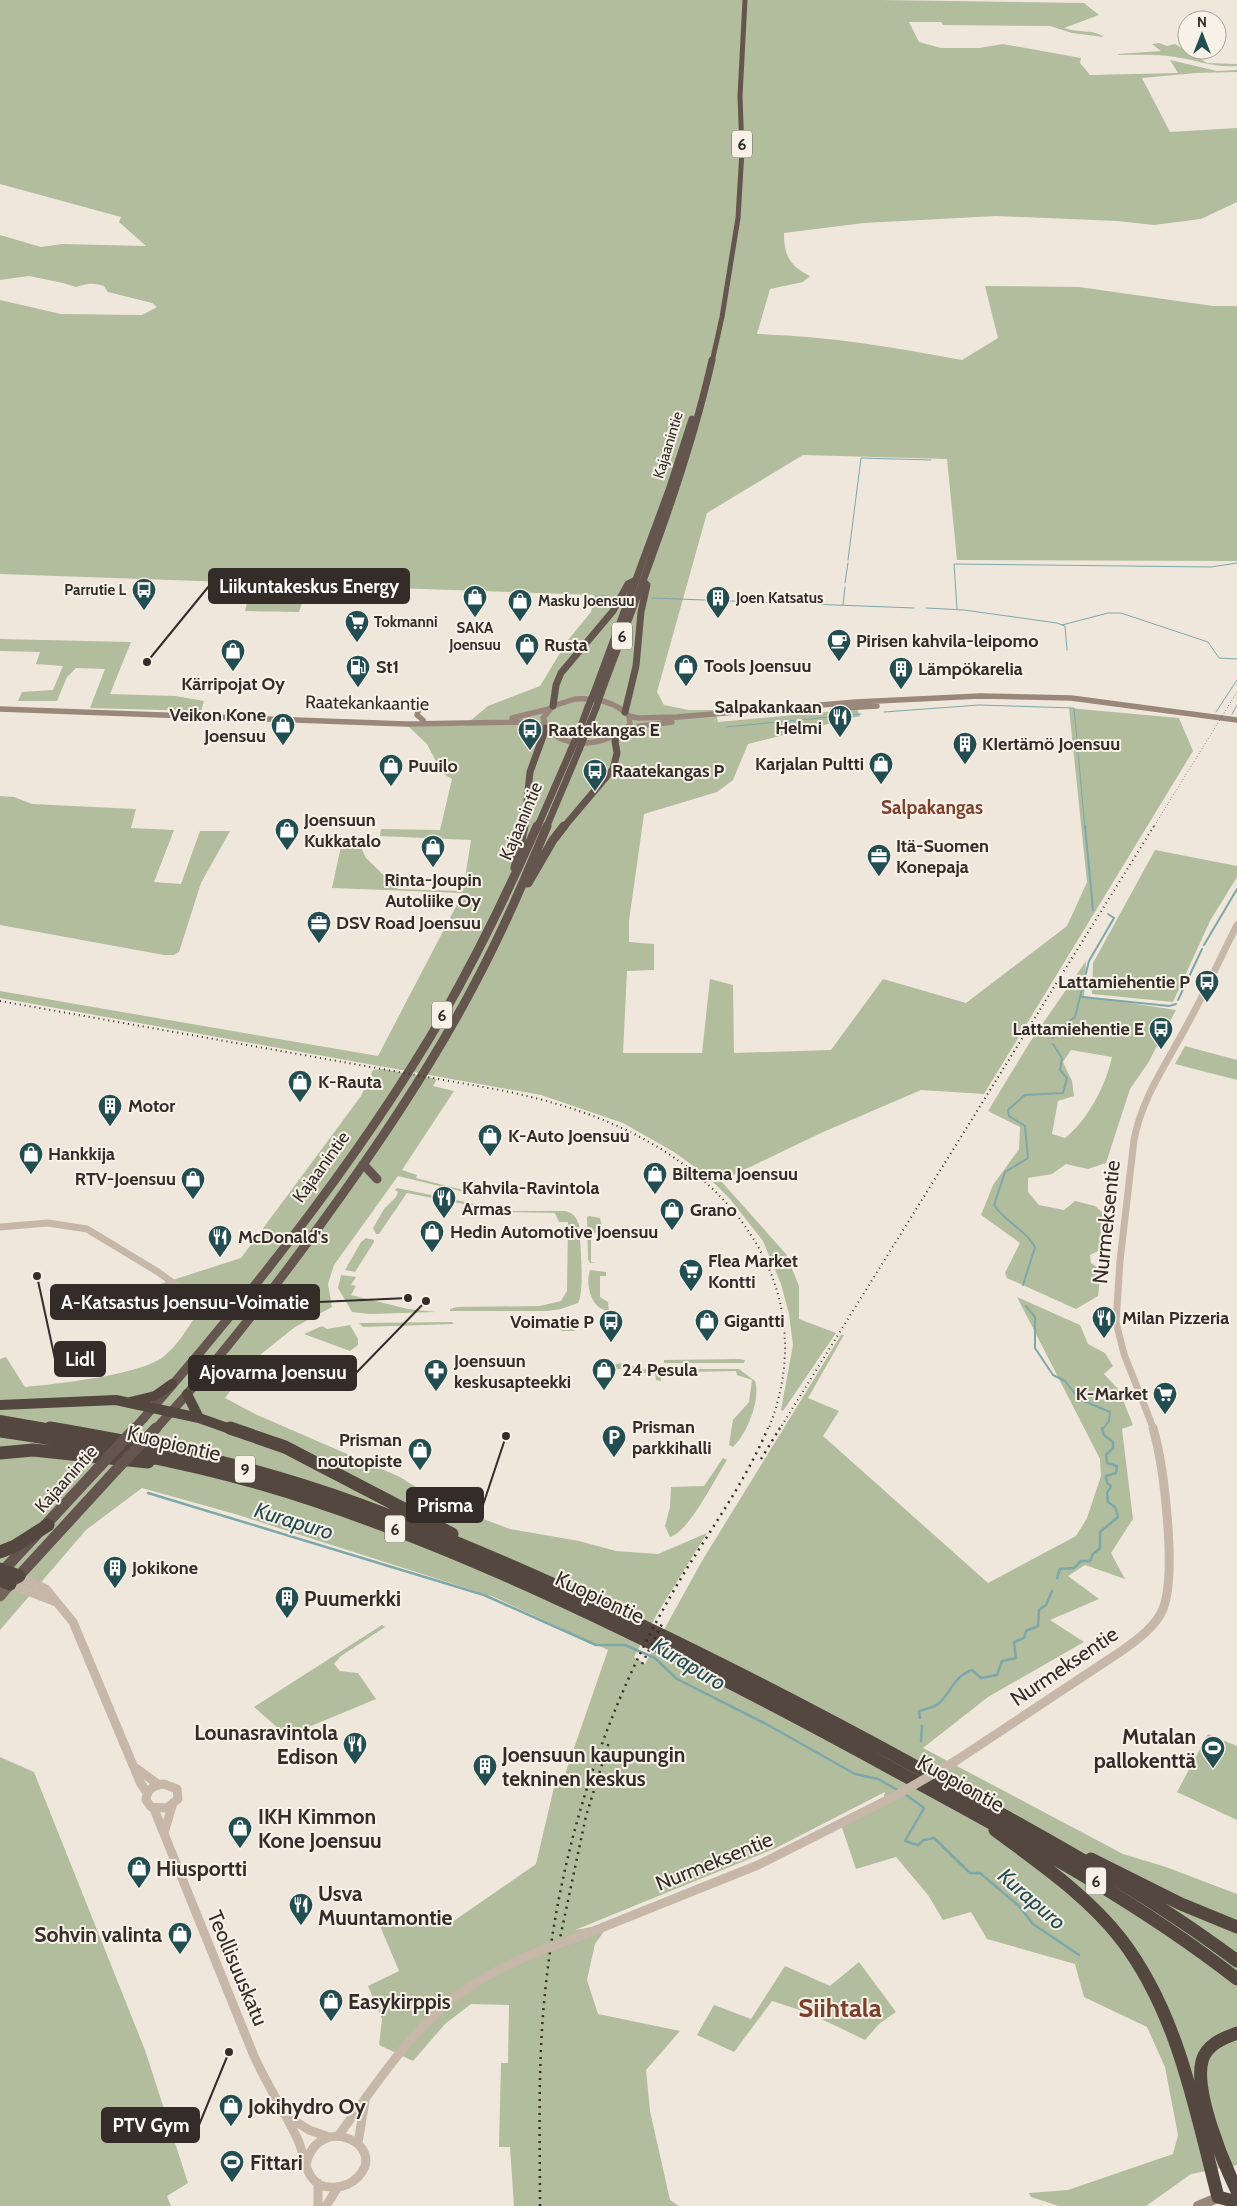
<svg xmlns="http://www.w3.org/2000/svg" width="1237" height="2206" font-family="Cabin,sans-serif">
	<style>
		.green { fill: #b2bd9e; fill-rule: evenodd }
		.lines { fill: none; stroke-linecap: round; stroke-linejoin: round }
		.stream-far2 { stroke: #7ea7a9; stroke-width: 1 }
		.stream-far1 { stroke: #7ea7a9; stroke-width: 2 }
		.stream { stroke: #7ea7a9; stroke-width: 2.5 }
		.tertiary-far1 { stroke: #c6b7a9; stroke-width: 7 }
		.tertiary { stroke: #c6b7a9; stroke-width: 9 }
		.secondary-far1 { stroke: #99877b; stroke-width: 5.5 }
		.secondary { stroke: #99877b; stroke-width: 10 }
		.primary { stroke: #74645b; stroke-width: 11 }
		.trunk-far3 { stroke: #64564e; stroke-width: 5 }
		.trunk-far2 { stroke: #64564e; stroke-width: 7 }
		.trunk-far1 { stroke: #64564e; stroke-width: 9 }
		.trunk { stroke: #64564e; stroke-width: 11 }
		.motorway-far1 { stroke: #544740; stroke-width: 10 }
		.motorway { stroke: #544740; stroke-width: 13 }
		.rail-far2 { stroke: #342c28; stroke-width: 1; stroke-dasharray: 0.5 2.5; stroke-linecap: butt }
		.rail-far1 { stroke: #342c28; stroke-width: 2; stroke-dasharray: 1 4; stroke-linecap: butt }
		.rail { stroke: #342c28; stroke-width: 2.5; stroke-dasharray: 2 5; stroke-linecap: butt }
		.tertiary-bridge { stroke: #c6b7a9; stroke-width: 9 }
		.trunk-bridge-far2 { stroke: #64564e; stroke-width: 7 }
		.trunk-bridge-far1 { stroke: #64564e; stroke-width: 9 }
		.trunk-bridge { stroke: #64564e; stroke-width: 11 }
		.labels { text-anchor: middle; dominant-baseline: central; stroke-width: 4; stroke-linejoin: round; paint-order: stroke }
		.far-street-label { font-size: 15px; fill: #342c28; stroke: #f7f1e8 }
		.far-poi-label { font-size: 15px; font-weight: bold; fill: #342c28; stroke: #f7f1e8; text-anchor: start }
		.shield { fill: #f7f1e8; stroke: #6e6762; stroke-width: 1 }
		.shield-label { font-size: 16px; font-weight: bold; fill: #342c28 }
		.poi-label { font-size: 18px; font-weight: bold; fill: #342c28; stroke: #f7f1e8; text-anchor: start }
		.street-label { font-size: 18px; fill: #342c28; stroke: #f7f1e8 }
		.neighbourhood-label { font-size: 19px; font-weight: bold; fill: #7b3f2a; stroke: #f7f1e8 }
		.near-street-label { font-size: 21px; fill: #342c28; stroke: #f7f1e8 }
		.near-poi-label { font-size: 21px; font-weight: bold; fill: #342c28; stroke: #f7f1e8; text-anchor: start }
		.near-water-label { font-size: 22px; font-style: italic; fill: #224d51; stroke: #f7f1e8 }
		.near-district-label { font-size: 26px; font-weight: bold; fill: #7b3f2a; stroke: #f7f1e8 }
		.leader { fill: none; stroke: #342c28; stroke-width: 2 }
		.callout-dot { fill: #342c28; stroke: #f7f1e8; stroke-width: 2 }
		.callout { fill: #342c28; stroke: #342c28; stroke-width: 2 }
		.callout-label { font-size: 19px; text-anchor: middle; font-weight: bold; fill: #fff }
	</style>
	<rect width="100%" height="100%" fill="#efe7dc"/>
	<path class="green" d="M0,0H882L1084,3L1099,15L1064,28C1078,33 1094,29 1104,37L1072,33L1050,26L943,25L941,22H909L919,42L941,48H979L1003,44L1081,58L1080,63L1090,75L1178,73L1170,60L1122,58L1170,60L1217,71L1237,70V72L1196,73L1142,78L1170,132L1237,128V202L1201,219L1154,225L1117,221L996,216L864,223L784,233C784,256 790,266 810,276L803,282L770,289L757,334C826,336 894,347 962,360L998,338L985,286L1079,287L1213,306H1237V561L957,560L947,459L803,455L707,513L657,692L664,705L689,710H715L718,722L857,709L860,716L748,744L733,780L717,792L644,814L629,921V942L654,944V970L627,971L623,1053H702L710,979L733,985L734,1053L831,1050L883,979L966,1003L1067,926L1087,882L1069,708L1179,718L1193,751L984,1094L921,1090L821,1133L721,1181L786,1254L799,1286V1319L836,1333L783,1411L781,1410L793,1345L789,1314L781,1284L763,1241L730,1199L707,1176L674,1152L623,1123L541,1095L0,998V991L378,1056L463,893L332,888L343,837H356L366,858L398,889L463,891L471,840L380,836L381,829L440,830L452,779L442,773L427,744L408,726H464L488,706L540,686L568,640L591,612L595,595L308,585L299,612L245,611L247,603L277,604L284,584L0,574V300L61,314L142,315L157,307L152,303L108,292L104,286C91,282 87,284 76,287L63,283L29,276L0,280V235L41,247L62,244L146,246L119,222L121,217L0,184Z
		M1159,43L1167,46L1175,44L1207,63L1237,64V66C1214,68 1197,60 1175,57C1156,54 1138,55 1119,55L1118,54L1161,51L1152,44Z
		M0,639L131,642L110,694L175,696L204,701L201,711L90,708L105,669L76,668L67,677L57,701H18L22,692L53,690L63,666L36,664L40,652L0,651Z
		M0,796L14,797L32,804L136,809L131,828L174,830L154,882L181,884L200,831H230L201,883L179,952L174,955H164L0,925Z
		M1155,850L1237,866V877L1210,921L1173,1002L1092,994L1093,963Z
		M1086,961L1084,996L1176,1010L1148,1063L1130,1089L1106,1163L1088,1169L1066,1164L1052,1174L1028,1178V1192L1039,1205L1064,1210L1075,1201L1095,1206L1102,1212L1100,1250L1090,1255L1091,1263L1101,1270L1098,1296L1076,1309L1007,1278L1005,1273L1020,1243L981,1215L993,1185L1019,1149L1020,1127L988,1111L1030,1042ZM1071,1050L1112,1057C1106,1085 1088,1120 1065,1138L1052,1134L1058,1101L1074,1096L1072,1081L1063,1062Z
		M1185,1046L1237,1060V1080L1175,1064Z
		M382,1069L437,1079L433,1086L454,1091L402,1170L417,1175L416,1178L471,1192L474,1189L477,1190L468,1193L398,1176L334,1265L328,1284L332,1307L295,1327L255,1359L225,1398L255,1414L400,1477L441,1503L510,1529L579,1541L616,1551L658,1554L707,1533L657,1614L634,1657L645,1664L702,1561L841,1335H844L808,1398L839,1411L823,1436L988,1583L1076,1536L1087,1518L1101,1476L1100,1459L1017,1297L1080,1325L1088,1344L1105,1353L1113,1366L1104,1374L1119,1390L1133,1425L1122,1429L1133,1519L1111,1553L1125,1579L1085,1565L1068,1576L1099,1599L1050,1620L1084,1642L988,1697L923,1748L1123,1854L1166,1867L1237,1894V2165L1191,2174L1146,2206H1059L1031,2197L1029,2193L1068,2190L1173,2154L1178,2135L1165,2067L1147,2027L1084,1997L1075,1964L987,1939L971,1912L943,1920L928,1895L896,1857L856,1869L841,1825L882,1804L885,1792L776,1848L575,1930L609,1924L595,1944L587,1980L598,2014L680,2031L646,2070L650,2111L670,2200L679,2206H514L510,2147H499L501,2063H508L509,2005L471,2004L445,2024L413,2061L379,2045L382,2019L368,1986L399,1971L380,1926L448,1925L536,1864L555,1783L564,1777L608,1650L494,1597L235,1514L142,1488L86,1530L0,1630V1359L6,1357L25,1387C56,1384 140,1375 163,1357C178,1345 188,1328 198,1312L151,1287L241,1258L361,1096L373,1070Z
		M397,1188L480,1205L478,1210L472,1209L474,1206L407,1193L379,1234H376L373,1228L384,1209L396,1197L398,1192L395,1190Z
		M505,1211H565C573,1213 576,1216 579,1225C580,1242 585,1290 578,1303L561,1309L547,1311H450V1309L457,1307L540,1306L561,1301L567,1291L568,1222H559L555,1213L503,1212Z
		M589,1216L600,1218L602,1226L597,1233H591V1262H596L590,1263L588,1259L587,1217Z
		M366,1238L374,1240V1242L355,1272L345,1270L361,1242Z
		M590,1270L606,1272V1276H600V1297L608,1302L609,1311C591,1310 585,1284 590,1270Z
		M341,1275L356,1277L351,1285L356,1286L351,1295L408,1309L436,1312L370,1314L352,1312L338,1288Z
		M512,1321H553L576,1331H562L548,1324L524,1325V1322Z
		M452,1322L454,1324L363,1327L359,1323Z
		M350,1325L358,1339V1345L350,1351L304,1334L322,1326L327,1329Z
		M664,1360L739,1359L745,1360L744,1363H664Z
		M621,1363L643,1369L660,1370L661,1381L656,1380L655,1373H636L634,1369H598Z
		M684,1369H739L755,1381C761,1399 747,1434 733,1447L729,1445L733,1420L749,1402L752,1380L737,1375L736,1371L683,1372L680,1375L681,1372Z
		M723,1458L727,1460C715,1478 690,1531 670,1537L665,1526L670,1507L671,1487L704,1486Z
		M382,1625L385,1627L341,1656L334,1664L340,1671L358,1673L376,1699L287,1736L254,1707Z
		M1208,1734L1237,1746V1820L1177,1792Z
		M0,1757L34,1772L145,2050L188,2183L167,2196L171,2206H0Z
		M859,1962L896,2012L879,2024L865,2040L809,2013L772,2001L734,2052L697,2035L714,2005L751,2019L785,1966L830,1986Z"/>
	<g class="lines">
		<path class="stream-far2" d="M848,560L861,458L931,460
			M845,583L848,563
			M594,596H607
			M652,598L914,608
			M843,605L845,587
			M926,608L964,610L1057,623L1065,626L1067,650
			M957,609L954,564L1211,567L1237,563
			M1062,625L1108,613H1121L1208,642L1219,658L1237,659
			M884,712L979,705L1074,708L1085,828
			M1216,712L1237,680
			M1232,714L1237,705
			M726,727L861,714"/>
		<path class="stream-far1" d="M1085,826L1093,910
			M1204,945L1237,889
			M1082,997L1169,1006L1176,1004
			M1178,1000L1202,949
			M1053,1038V1034L1075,1017L1089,961L1114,918L1108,914
			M1023,1285L1035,1247C1025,1229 1005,1222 994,1205L1005,1172L1028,1158L1025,1126L1009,1116L1008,1110L1025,1095L1063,1093L1067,1078L1060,1070L1062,1058L1053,1044
			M1026,1306L1035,1317V1348L1053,1375L1065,1381L1079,1399L1110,1412L1109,1421L1102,1430"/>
		<path class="stream" d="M148,1493L484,1595L596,1645H625L655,1658L677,1679L768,1725L855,1774L878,1779L899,1791
			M1057,1578L1060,1569L1074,1568L1081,1561H1090L1093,1554L1100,1548V1532L1118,1517L1115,1507L1108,1502L1107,1493L1111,1486L1107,1483L1106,1476L1116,1473L1117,1466L1107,1463L1106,1455L1113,1448V1442L1104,1435L1102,1428
			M920,1718L919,1711C925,1709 933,1708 938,1704C951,1693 954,1676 972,1670L981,1678L997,1675L1002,1661L1016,1658L1014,1642L1024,1638L1026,1631L1038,1626L1039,1610L1046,1605L1052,1591
			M921,1741L922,1726
			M905,1794L924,1808L905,1841L918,1845L924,1840L934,1838L970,1873H980L1019,1906L1033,1924L1079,1955"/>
		<path class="tertiary-far1" d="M0,1227L48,1223L87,1229L158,1272L195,1299L232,1313L252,1316
			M206,1306L223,1325
			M1154,1430L1124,1354L1116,1322L1120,1261L1134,1140C1142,1097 1167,1063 1187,1025C1205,993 1220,958 1237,925"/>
		<path class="tertiary" d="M19,1576L46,1589L73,1622L140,1782L147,1793
			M10,1584L56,1602
			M957,1760L1123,1650C1138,1639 1156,1626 1163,1609C1177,1573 1164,1466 1153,1428
			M136,1768L159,1785
			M164,1784L177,1789L178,1799L167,1808L151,1807L146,1800C147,1789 154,1785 164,1784Z
			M154,1809L254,2056C267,2085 285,2112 298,2140C304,2153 304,2169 313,2179C317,2184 323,2187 330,2187C340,2188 350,2185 358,2177C389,2145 319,2111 306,2164
			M164,1833L172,1806
			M586,1934L758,1865L897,1795
			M284,2114L309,2130L329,2137
			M339,2135C376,2084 412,2028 463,1991C486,1975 511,1963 537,1952
			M358,2143L365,2101
			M318,2183V2206
			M326,2206L338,2187"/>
		<path class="secondary-far1" d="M575,699C596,698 614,701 629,716L630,724C609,747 554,754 543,718L553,706Z
			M419,708L417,715L423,720
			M843,708L877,706
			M0,709L406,724L529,722L545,726
			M629,716L638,718L677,717L856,702L980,696L1071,698L1237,720
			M512,718L549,709
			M623,733L640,726L672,722"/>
		<path class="secondary" d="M1198,2206L1220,2197"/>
		<path class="primary" d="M0,1596L10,1584"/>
		<path class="trunk-far3" d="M712,362L722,317L738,218L742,151L740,96L745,0"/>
		<path class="trunk-far2" d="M594,693L669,490L692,419
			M601,693C642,583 686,475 712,360
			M553,706L556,685L561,673L613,611L628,584L636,580
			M625,712L636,666L641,612L647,585L644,582
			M578,734L588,707
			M585,735L596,708
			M524,828L530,772L546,728
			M537,828L571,750
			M546,828L579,750
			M563,828L613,769L617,753L615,741L619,735"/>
		<path class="trunk-far1" d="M515,868L524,826
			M528,883L553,840L564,826
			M363,1164L377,1179
			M143,1419C246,1301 348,1173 429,1039C470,970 505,899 537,826
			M162,1422C218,1361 269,1295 318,1228C374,1151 428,1072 473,987C501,935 524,881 547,826"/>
		<path class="trunk" d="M1,1573L101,1465
			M16,1579L116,1470"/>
		<path class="motorway-far1" d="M187,1394L199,1418
			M130,1402L155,1396L172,1384
			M0,1405L116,1400L199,1418L233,1430
			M0,1420L57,1430"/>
		<path class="motorway" d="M50,1428C125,1441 202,1455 275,1477C355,1500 432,1532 509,1565C650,1626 787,1696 922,1770C1029,1830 1139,1887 1237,1961
			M230,1428L285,1447L452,1534
			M0,1431C88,1444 176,1459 262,1484C356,1511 448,1549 537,1589C660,1645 780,1707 898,1772C1015,1836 1132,1897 1237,1979
			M0,1453L33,1450L148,1462
			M0,1552L15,1546L48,1525
			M0,1569L19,1576
			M0,1580L10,1584
			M995,1830C1039,1863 1087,1895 1121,1939C1178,2013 1195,2109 1218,2197L1237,2202
			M1091,1859L1181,1904L1237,1927
			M1237,2033C1223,2038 1206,2045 1202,2061C1194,2092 1223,2162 1237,2191"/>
		<path class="rail-far2" d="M1153,828L1237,692"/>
		<path class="rail-far1" d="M0,1001L500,1090C544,1099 586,1111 626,1130C744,1186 821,1300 768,1430
			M779,1430L1154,826"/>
		<path class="rail" d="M761,1459L780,1428
			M642,1664L663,1622
			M559,1943L586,1816L609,1742
			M540,2206C540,2142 538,2078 543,2015C553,1890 585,1769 639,1656C656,1621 675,1587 696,1554C722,1513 749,1473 768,1428"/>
		<path class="tertiary-bridge" d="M897,1795L957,1760
			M537,1952L586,1934"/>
		<path class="trunk-bridge-far2" d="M588,707L594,693
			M596,708L601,693
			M571,750L578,734
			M579,750L585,735"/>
		<path class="trunk-bridge-far1" d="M133,1430L143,1419
			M155,1430L162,1422"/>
		<path class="trunk-bridge" d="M101,1465L135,1428
			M116,1470L156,1428"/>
	</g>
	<defs>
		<symbol id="bus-pin" viewBox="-11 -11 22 30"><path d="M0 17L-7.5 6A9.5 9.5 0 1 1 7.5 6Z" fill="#224d51" stroke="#f7f1e8"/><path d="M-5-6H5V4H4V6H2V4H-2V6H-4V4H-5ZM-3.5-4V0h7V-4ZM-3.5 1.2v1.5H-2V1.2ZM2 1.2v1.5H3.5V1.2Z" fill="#fff"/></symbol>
		<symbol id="shop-pin" viewBox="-11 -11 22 30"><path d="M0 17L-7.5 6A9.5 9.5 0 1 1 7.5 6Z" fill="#224d51" stroke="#f7f1e8"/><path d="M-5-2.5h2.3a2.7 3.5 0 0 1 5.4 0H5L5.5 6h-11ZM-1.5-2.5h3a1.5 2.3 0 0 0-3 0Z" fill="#fff"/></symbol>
		<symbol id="building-pin" viewBox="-11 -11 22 30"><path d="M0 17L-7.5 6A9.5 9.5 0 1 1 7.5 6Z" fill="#224d51" stroke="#f7f1e8"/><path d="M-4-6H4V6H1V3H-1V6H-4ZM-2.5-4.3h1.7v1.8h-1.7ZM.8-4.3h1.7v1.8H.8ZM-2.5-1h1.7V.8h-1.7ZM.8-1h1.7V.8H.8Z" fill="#fff"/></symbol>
		<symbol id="supermarket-pin" viewBox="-11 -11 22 30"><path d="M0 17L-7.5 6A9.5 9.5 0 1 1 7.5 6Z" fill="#224d51" stroke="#f7f1e8"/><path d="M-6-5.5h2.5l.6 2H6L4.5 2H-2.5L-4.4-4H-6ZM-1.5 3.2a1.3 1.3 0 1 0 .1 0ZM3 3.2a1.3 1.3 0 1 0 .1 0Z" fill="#fff"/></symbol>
		<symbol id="cafe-pin" viewBox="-11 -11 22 30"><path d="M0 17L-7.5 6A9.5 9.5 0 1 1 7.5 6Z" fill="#224d51" stroke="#f7f1e8"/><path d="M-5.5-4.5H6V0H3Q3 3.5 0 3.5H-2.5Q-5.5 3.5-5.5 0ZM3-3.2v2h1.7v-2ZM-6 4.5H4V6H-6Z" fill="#fff"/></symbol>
		<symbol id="fuel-pin" viewBox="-11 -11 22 30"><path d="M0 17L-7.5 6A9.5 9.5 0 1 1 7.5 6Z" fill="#224d51" stroke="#f7f1e8"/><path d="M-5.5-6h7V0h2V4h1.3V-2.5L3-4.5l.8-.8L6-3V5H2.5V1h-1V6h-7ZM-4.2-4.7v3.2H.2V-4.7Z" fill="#fff"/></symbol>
		<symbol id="restaurant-pin" viewBox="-11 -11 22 30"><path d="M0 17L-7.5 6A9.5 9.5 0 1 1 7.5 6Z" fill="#224d51" stroke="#f7f1e8"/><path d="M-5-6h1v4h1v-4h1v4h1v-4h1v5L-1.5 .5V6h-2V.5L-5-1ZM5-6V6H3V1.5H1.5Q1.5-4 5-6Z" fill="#fff"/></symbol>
		<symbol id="office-pin" viewBox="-11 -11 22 30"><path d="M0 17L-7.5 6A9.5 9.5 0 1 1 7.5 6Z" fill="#224d51" stroke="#f7f1e8"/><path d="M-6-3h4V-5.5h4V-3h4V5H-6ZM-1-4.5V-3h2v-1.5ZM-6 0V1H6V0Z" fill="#fff"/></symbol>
		<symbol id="pharmacy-pin" viewBox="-11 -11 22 30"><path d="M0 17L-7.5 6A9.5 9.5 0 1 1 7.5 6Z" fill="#224d51" stroke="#f7f1e8"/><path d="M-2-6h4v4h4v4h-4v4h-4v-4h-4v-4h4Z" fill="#fff"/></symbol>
		<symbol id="parking-pin" viewBox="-11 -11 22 30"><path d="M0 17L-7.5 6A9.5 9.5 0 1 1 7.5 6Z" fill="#224d51" stroke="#f7f1e8"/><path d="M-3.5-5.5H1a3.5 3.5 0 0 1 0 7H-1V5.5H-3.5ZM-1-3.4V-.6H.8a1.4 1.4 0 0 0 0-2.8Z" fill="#fff"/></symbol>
		<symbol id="stadium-pin" viewBox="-11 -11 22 30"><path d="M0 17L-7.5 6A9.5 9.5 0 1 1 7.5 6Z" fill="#224d51" stroke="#f7f1e8"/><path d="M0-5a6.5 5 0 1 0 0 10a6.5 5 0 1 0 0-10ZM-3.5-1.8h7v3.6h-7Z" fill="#fff"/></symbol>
	</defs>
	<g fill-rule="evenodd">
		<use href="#bus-pin" x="130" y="576" width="28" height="38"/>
		<use href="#shop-pin" x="461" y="583" width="28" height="38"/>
		<use href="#building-pin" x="704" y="584" width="28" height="38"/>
		<use href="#shop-pin" x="506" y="587" width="28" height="38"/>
		<use href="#supermarket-pin" x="343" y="608" width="28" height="38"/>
		<use href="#cafe-pin" x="825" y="627" width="28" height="38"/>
		<use href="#shop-pin" x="513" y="631" width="28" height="38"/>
		<use href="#shop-pin" x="219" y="637" width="28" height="38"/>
		<use href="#shop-pin" x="672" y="652" width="28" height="38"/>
		<use href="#fuel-pin" x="344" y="653" width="28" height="38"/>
		<use href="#building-pin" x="887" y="655" width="28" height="38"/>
		<use href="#restaurant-pin" x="826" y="703" width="28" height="38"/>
		<use href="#shop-pin" x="269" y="711" width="28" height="38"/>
		<use href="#bus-pin" x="516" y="716" width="28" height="38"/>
		<use href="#building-pin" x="951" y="730" width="28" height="38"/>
		<use href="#shop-pin" x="867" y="750" width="28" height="38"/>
		<use href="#shop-pin" x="377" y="752" width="28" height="38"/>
		<use href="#bus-pin" x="581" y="757" width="28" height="38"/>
		<use href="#shop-pin" x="273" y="816" width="28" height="38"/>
		<use href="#shop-pin" x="419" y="833" width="28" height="38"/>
		<use href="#office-pin" x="865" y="842" width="28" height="38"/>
		<use href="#office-pin" x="305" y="909" width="28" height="38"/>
		<use href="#bus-pin" x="1193" y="968" width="28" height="38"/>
		<use href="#bus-pin" x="1147" y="1015" width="28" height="38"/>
		<use href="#shop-pin" x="286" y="1068" width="28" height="38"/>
		<use href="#building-pin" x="96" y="1092" width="28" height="38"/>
		<use href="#shop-pin" x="476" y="1122" width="28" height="38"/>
		<use href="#shop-pin" x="17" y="1140" width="28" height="38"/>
		<use href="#shop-pin" x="641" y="1160" width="28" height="38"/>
		<use href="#shop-pin" x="179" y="1165" width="28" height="38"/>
		<use href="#restaurant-pin" x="430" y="1184" width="28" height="38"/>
		<use href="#shop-pin" x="658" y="1196" width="28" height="38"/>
		<use href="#shop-pin" x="418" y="1218" width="28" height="38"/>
		<use href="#restaurant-pin" x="206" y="1223" width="28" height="38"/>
		<use href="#supermarket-pin" x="677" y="1257" width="28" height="38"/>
		<use href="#restaurant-pin" x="1090" y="1304" width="28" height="38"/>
		<use href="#shop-pin" x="693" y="1307" width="28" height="38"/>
		<use href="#bus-pin" x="597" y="1308" width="28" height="38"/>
		<use href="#shop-pin" x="590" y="1356" width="28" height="38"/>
		<use href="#pharmacy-pin" x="422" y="1357" width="28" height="38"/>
		<use href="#supermarket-pin" x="1151" y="1380" width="28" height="38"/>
		<use href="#parking-pin" x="600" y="1423" width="28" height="38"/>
		<use href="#shop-pin" x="406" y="1436" width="28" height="38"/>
		<use href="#building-pin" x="101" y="1554" width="28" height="38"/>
		<use href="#building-pin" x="273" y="1584" width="28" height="38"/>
		<use href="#restaurant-pin" x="341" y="1730" width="28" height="38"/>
		<use href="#stadium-pin" x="1199" y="1734" width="28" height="38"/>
		<use href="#building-pin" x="471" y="1752" width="28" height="38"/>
		<use href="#shop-pin" x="226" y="1814" width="28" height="38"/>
		<use href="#shop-pin" x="125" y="1854" width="28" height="38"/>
		<use href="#restaurant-pin" x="287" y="1891" width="28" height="38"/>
		<use href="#shop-pin" x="166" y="1920" width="28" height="38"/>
		<use href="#shop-pin" x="317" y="1987" width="28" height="38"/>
		<use href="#shop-pin" x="217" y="2092" width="28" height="38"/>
		<use href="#stadium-pin" x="218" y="2148" width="28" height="38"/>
	</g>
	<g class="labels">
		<g class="far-street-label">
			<text transform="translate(668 445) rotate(-73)">Kajaanintie</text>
		</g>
		<g class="far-poi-label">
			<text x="126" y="590" text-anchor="end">Parrutie L</text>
			<text x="736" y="598">Joen Katsatus</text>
			<text x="538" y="601">Masku Joensuu</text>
			<text x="374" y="622">Tokmanni</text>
			<text x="475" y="628" text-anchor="middle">SAKA<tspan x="475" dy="17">Joensuu</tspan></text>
		</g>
		<g class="shield">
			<rect x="732" y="130.5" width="20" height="27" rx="4"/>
			<rect x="612" y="622.5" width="20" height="27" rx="4"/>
			<rect x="432" y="1001.5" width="20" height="27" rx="4"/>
			<rect x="235" y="1455.5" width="20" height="27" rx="4"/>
			<rect x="385" y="1515.5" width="20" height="27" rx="4"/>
			<rect x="1086" y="1867.5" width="20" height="27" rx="4"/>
		</g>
		<g class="shield-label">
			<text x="742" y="144">6</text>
			<text x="622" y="636">6</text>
			<text x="442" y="1015">6</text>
			<text x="245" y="1469">9</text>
			<text x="395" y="1529">6</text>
			<text x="1096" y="1881">6</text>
		</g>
		<g class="poi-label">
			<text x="856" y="641">Pirisen kahvila-leipomo</text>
			<text x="544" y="645">Rusta</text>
			<text x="704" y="666">Tools Joensuu</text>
			<text x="376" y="667">St1</text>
			<text x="918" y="669">Lämpökarelia</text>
			<text x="233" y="684" text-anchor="middle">Kärripojat Oy</text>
			<text x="822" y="707" text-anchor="end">Salpakankaan<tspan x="822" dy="21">Helmi</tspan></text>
			<text x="266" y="715" text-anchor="end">Veikon Kone<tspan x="266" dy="21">Joensuu</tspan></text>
			<text x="548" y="730">Raatekangas E</text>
			<text x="982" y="744">KIertämö Joensuu</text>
			<text x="864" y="764" text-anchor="end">Karjalan Pultti</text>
			<text x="408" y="766">Puuilo</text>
			<text x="612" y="771">Raatekangas P</text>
			<text x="304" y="820">Joensuun<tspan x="304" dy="21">Kukkatalo</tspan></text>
			<text x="896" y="846">Itä-Suomen<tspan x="896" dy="21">Konepaja</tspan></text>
			<text x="433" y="880" text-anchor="middle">Rinta-Joupin<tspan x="433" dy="21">Autoliike Oy</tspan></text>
			<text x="336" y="923">DSV Road Joensuu</text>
			<text x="1190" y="982" text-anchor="end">Lattamiehentie P</text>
			<text x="1144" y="1029" text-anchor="end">Lattamiehentie E</text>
			<text x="318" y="1082">K-Rauta</text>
			<text x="128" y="1106">Motor</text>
			<text x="508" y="1136">K-Auto Joensuu</text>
			<text x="48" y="1154">Hankkija</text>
			<text x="672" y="1174">Biltema Joensuu</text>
			<text x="176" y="1179" text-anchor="end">RTV-Joensuu</text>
			<text x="462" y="1188">Kahvila-Ravintola<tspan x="462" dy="21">Armas</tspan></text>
			<text x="690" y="1210">Grano</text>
			<text x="450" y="1232">Hedin Automotive Joensuu</text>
			<text x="238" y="1237">McDonald's</text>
			<text x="708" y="1261">Flea Market<tspan x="708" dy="21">Kontti</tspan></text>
			<text x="1122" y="1318">Milan Pizzeria</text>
			<text x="724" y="1321">Gigantti</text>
			<text x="594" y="1322" text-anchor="end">Voimatie P</text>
			<text x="454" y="1361">Joensuun<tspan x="454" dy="21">keskusapteekki</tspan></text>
			<text x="622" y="1370">24 Pesula</text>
			<text x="1148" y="1394" text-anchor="end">K-Market</text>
			<text x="632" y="1427">Prisman<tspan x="632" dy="21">parkkihalli</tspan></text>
			<text x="402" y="1440" text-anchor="end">Prisman<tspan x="402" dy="21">noutopiste</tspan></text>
			<text x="132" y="1568">Jokikone</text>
		</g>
		<g class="street-label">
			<text transform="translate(367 703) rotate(1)">Raatekankaantie</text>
			<text transform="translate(521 821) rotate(-67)">Kajaanintie</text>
			<text transform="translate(321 1167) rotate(-54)">Kajaanintie</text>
			<text transform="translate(66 1479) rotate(-48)">Kajaanintie</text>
		</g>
		<g class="neighbourhood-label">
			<text x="932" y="807">Salpakangas</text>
		</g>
		<g class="near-street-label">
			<text transform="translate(1106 1222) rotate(-84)">Nurmeksentie</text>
			<text transform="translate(174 1443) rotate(13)">Kuopiontie</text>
			<text transform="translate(600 1597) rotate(25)">Kuopiontie</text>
			<text transform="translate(1064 1666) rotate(-34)">Nurmeksentie</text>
			<text transform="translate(961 1783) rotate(29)">Kuopiontie</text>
			<text transform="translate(714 1861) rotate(-22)">Nurmeksentie</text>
			<text transform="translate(238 1968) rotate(67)">Teollisuuskatu</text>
		</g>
		<g class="near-poi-label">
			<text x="304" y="1598">Puumerkki</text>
			<text x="338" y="1732" text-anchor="end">Lounasravintola<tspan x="338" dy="24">Edison</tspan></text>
			<text x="1196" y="1736" text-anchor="end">Mutalan<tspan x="1196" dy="24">pallokenttä</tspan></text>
			<text x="502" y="1754">Joensuun kaupungin<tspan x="502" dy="24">tekninen keskus</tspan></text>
			<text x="258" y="1816">IKH Kimmon<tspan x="258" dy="24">Kone Joensuu</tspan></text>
			<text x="156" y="1868">Hiusportti</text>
			<text x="318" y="1893">Usva<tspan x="318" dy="24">Muuntamontie</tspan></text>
			<text x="162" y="1934" text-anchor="end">Sohvin valinta</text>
			<text x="348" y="2001">Easykirppis</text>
			<text x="248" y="2106">Jokihydro Oy</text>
			<text x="250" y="2162">Fittari</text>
		</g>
		<g class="near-water-label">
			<text transform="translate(294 1521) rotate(17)">Kurapuro</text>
			<text transform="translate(689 1664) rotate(31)">Kurapuro</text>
			<text transform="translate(1032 1899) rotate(41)">Kurapuro</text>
		</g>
		<g class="near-district-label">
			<text x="840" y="2008">Siihtala</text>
		</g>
	</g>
	<path class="leader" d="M147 662L209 586M408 1298L319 1302M37 1276L55 1359M426 1301L356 1373M506 1436L483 1505M229 2052L199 2125"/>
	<g class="callout-dot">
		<circle cx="147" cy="662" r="5"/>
		<circle cx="408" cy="1298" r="5"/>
		<circle cx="37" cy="1276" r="5"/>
		<circle cx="426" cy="1301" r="5"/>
		<circle cx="506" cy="1436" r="5"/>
		<circle cx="229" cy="2052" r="5"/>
	</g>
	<g class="callout">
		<rect x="209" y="569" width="200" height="34" rx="5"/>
		<rect x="51" y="1285" width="268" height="34" rx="5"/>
		<rect x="55" y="1342" width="50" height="34" rx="5"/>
		<rect x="189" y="1356" width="167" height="34" rx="5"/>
		<rect x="407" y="1488" width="76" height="34" rx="5"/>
		<rect x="102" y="2108" width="97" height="34" rx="5"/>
	</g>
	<g class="callout-label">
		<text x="309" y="593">Liikuntakeskus Energy</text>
		<text x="185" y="1309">A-Katsastus Joensuu-Voimatie</text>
		<text x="80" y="1366">Lidl</text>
		<text x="273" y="1379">Ajovarma Joensuu</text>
		<text x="445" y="1512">Prisma</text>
		<text x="151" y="2132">PTV Gym</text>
	</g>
	<g transform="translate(1202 35)"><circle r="24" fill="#f7f1e8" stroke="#a9a29b"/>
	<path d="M0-4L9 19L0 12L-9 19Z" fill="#224d51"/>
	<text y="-8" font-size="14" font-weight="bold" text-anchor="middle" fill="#342c28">N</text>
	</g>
</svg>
